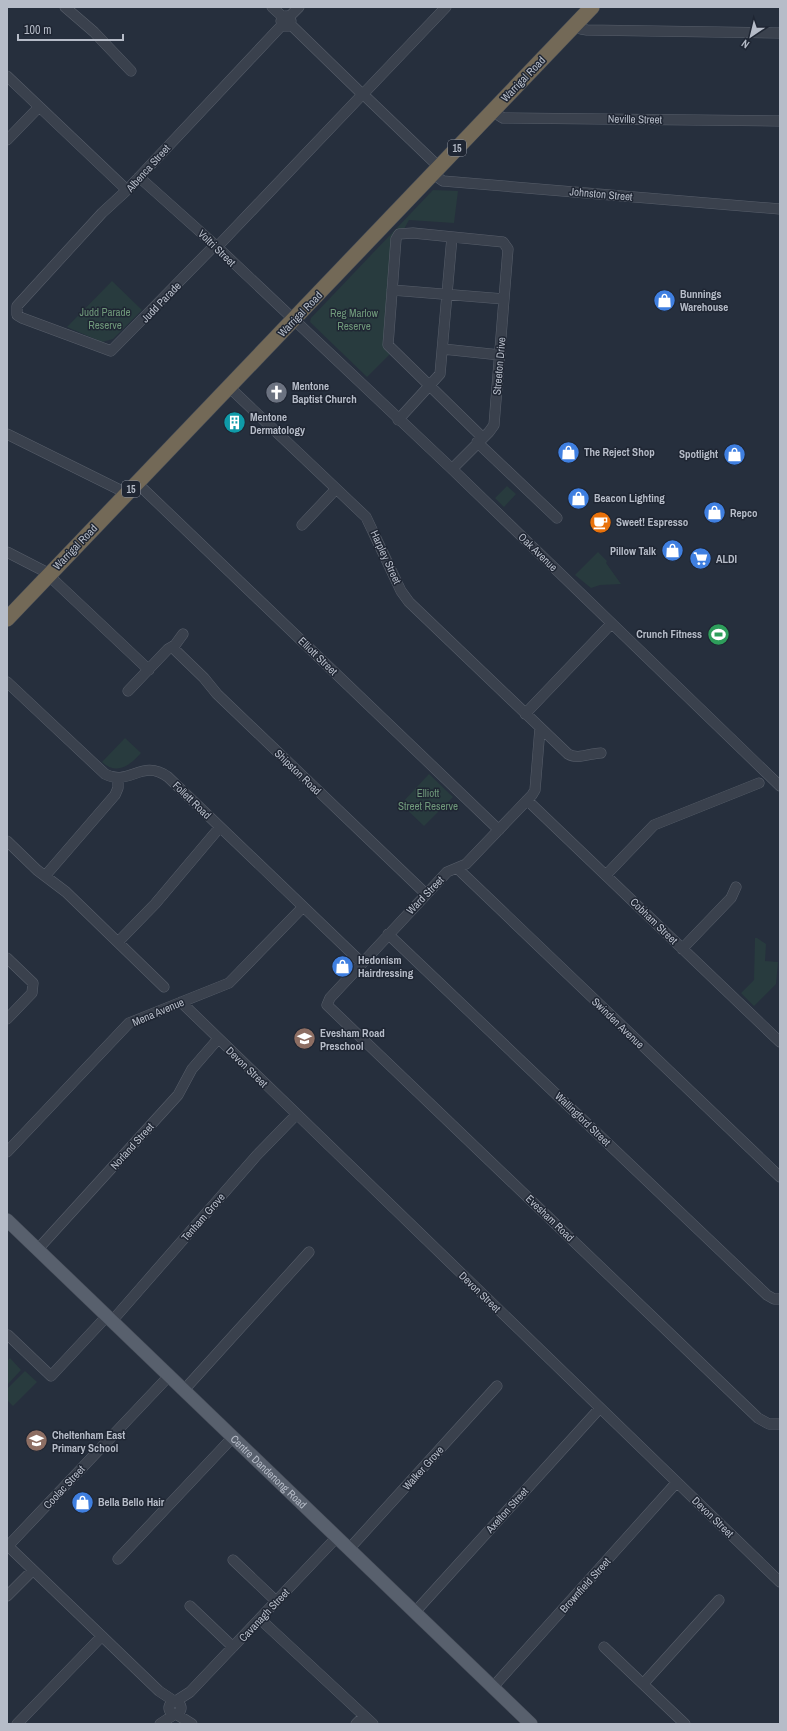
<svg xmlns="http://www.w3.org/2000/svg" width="787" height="1731" font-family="'Archivo Narrow',sans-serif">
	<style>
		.green { fill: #283b3e }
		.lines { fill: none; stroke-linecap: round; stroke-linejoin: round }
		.minor-casing { stroke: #585f6b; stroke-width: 11 }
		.major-casing { stroke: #434a56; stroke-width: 14 }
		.highway-casing { stroke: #454c58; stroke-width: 16 }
		.minor { stroke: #3a414d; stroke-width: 10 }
		.major { stroke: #58606d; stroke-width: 13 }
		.highway { stroke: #736957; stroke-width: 15 }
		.labels { text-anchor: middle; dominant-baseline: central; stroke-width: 3; stroke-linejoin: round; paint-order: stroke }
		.shield { fill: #1f2633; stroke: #898f9b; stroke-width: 1 }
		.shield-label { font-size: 10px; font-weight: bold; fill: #b6bcc8 }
		.street-label { font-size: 11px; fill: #b6bcc8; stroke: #1f2633 }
		.poi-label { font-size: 11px; font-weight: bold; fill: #b6bcc8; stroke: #1f2633; text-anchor: start }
		.park-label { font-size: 11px; fill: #6f987a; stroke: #1f2633 }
	</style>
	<rect width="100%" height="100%" fill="#262f3d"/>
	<path class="green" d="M433,190L458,191L454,223L409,220L404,229L399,231L390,354L367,377L310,322L311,318Z
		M112,281L142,310L113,339L102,342L67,327Z
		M507,486L516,494L504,507L495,498Z
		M598,552L607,561L606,563L621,584L600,585L591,588L575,575Z
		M125,738L141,753C130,765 117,776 102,762Z
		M429,774L453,797L424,826L401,804Z
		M755,938H757L766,944L765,961L778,962L776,984L754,1006L741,993L754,980Z
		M10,1358L21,1370L7,1385V1361Z
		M25,1371L37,1382L13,1406L7,1400V1389Z"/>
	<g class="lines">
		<defs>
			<path id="minor" d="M65,7L94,32L131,71
				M272,7L283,17
				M281 21a5 5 0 1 1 10 0a5 5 0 1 1-10 0Z
				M289,17L299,7
				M290,24L359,91
				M575,25L581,29L587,30L780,33
				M7,76L127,190
				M366,91L446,7
				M366,97L439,167
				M492,111L503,118L780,121
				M7,140L39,107
				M139,177L215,245L452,469L780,786
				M429,177L433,174L443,181L780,209
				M215,245L111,351L22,318L17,315V306L102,213L127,190L283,24
				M217,247L359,98
				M392,290L504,299
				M443,349L500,355
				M229,387L366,517L401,591L409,602L568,754C578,760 590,753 601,753
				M398,420L440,374L452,237
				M7,434L120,490L125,495
				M477,442L557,518
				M452,469L489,432L494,425L508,249L503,242L413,233L399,234L396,239L388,345L482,437
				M137,483L499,830
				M302,525L336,489
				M7,552L44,571L149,670
				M172,647L204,678L217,694L426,894
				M7,682L105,774C129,787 142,758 168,777L362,963
				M128,691L168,649L175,645L183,634
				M525,714L611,624
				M540,728L535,790L532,795L466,864L447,872L330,998L327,1005L758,1418L769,1424H780
				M527,800L780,1042
				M7,841L37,870L66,892L164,987
				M457,868L780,1177
				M606,875L654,825L759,783
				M45,876L115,795L118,788V778
				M388,934L767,1295L774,1299H780
				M118,942L155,904L220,827
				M682,949L731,898L736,887
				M7,958L33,983L32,993L7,1019
				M181,1002L780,1582
				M7,1152L129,1023L229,983L303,907
				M38,1249L178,1095L192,1069L218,1039
				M112,1321L257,1155L296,1115
				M8,1335L51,1376L107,1316
				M184,1390L309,1252
				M7,1545L159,1691L174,1701
				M8,1546L169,1376
				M349,1549L497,1386
				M118,1559L233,1437
				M233,1560L276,1601
				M7,1596L33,1570
				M190,1606L233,1647
				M415,1612L600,1408
				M260,1619L373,1724
				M604,1647L685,1724
				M643,1684L719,1600
				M493,1687L677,1482
				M176,1701L190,1692L337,1537
				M169 1708a6 6 0 1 1 12 0a6 6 0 1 1-12 0Z
				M176,1714L192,1724
				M17,1724L102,1636
				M160,1724L175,1714
				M356,1724L364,1716"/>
			<g id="major">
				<path id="s1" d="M7,1220L531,1724"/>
			</g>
			<path id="highway" d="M7,619L592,7"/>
		</defs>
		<use href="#minor" class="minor-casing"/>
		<use href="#major" class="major-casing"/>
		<use href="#highway" class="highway-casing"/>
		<use href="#minor" class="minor"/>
		<use href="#major" class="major"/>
		<use href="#highway" class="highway"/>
	</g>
	<defs>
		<symbol id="shop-disc" viewBox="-11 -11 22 22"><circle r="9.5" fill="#3f7fe0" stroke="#1f2633"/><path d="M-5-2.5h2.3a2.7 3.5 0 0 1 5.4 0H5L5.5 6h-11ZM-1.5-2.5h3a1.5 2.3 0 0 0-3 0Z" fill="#fff"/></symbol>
		<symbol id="church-disc" viewBox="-11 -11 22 22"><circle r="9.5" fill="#6b7280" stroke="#1f2633"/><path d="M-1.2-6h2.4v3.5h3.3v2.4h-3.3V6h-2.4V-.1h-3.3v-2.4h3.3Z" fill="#fff"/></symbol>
		<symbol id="building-disc" viewBox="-11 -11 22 22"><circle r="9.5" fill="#0f9aa8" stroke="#1f2633"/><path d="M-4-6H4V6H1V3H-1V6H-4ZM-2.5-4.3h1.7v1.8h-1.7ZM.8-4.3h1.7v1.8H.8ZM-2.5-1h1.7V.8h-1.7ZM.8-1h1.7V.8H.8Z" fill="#fff"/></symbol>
		<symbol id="cafe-disc" viewBox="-11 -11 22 22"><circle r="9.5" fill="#e8710a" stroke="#1f2633"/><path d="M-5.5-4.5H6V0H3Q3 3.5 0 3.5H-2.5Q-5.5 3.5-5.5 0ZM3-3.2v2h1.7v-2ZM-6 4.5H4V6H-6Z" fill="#fff"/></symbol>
		<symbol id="supermarket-disc" viewBox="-11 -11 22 22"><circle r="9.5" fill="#3f7fe0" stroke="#1f2633"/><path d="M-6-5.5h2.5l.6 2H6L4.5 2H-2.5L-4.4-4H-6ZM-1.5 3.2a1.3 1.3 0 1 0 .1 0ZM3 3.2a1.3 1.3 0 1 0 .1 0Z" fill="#fff"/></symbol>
		<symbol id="stadium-disc" viewBox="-11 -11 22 22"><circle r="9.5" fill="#2e9e5b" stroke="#1f2633"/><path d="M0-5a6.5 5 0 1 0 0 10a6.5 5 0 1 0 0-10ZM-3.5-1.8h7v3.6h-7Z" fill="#fff"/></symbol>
		<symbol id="school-disc" viewBox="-11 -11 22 22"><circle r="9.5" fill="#8d6e63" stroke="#1f2633"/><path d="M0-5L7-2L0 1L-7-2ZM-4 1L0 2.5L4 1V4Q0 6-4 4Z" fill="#fff"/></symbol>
	</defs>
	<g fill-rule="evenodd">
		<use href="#shop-disc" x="652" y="288" width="25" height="25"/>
		<use href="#church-disc" x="264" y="380" width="25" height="25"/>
		<use href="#building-disc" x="222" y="410" width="25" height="25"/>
		<use href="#shop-disc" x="556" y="440" width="25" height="25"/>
		<use href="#shop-disc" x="722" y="442" width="25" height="25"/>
		<use href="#shop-disc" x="566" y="486" width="25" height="25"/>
		<use href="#shop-disc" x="702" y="500" width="25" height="25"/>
		<use href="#cafe-disc" x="588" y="510" width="25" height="25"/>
		<use href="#shop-disc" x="660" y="538" width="25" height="25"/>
		<use href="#supermarket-disc" x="688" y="546" width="25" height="25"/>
		<use href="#stadium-disc" x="706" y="622" width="25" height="25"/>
		<use href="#shop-disc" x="330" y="954" width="25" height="25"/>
		<use href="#school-disc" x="292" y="1026" width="25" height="25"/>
		<use href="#school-disc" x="24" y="1428" width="25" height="25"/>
		<use href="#shop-disc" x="70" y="1490" width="25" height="25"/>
	</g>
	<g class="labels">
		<g class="shield">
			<rect x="448" y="140" width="18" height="16" rx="3"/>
			<rect x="122" y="481" width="18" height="16" rx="3"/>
		</g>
		<g class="shield-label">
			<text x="457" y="148">15</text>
			<text x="131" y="489">15</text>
		</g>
		<g class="street-label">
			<text transform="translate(523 79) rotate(-46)">Warrigal Road</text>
			<text transform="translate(635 119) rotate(1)">Neville Street</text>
			<text transform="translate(148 168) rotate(-48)">Albenca Street</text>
			<text transform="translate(601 194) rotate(5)">Johnston Street</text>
			<text transform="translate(217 248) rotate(44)">Voltri Street</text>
			<text transform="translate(161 302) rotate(-46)">Judd Parade</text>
			<text transform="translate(300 314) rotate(-46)">Warrigal Road</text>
			<text transform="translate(499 366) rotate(-85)">Streeton Drive</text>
			<text transform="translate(75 547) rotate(-46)">Warrigal Road</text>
			<text transform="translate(538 552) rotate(44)">Oak Avenue</text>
			<text transform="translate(386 557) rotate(65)">Harpley Street</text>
			<text transform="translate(318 656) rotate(44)">Elliott Street</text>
			<text transform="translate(298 772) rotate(44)">Shipston Road</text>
			<text transform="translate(192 800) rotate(44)">Follett Road</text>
			<text transform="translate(425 895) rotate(-46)">Ward Street</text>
			<text transform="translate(654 921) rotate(44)">Cobham Street</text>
			<text transform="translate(158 1012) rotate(-23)">Mena Avenue</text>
			<text transform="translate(618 1023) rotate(44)">Swinden Avenue</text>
			<text transform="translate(247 1067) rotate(44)">Devon Street</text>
			<text transform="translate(583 1119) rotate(44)">Wallingford Street</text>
			<text transform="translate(132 1146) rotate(-48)">Norland Street</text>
			<text transform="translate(203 1217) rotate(-49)">Tenham Grove</text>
			<text transform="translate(550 1218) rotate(44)">Evesham Road</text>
			<text transform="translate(480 1292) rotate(44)">Devon Street</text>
			<text transform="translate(423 1468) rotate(-48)">Walker Grove</text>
			<text stroke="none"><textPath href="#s1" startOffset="363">Centre Dandenong Road</textPath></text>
			<text transform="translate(64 1487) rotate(-47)">Coolac Street</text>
			<text transform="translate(507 1510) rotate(-48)">Axelton Street</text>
			<text transform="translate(713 1517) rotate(44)">Devon Street</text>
			<text transform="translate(585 1585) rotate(-48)">Brownfield Street</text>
			<text transform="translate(264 1615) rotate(-47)">Cavanagh Street</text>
		</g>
		<g class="poi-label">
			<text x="680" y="294">Bunnings<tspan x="680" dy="13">Warehouse</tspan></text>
			<text x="292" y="386">Mentone<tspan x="292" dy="13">Baptist Church</tspan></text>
			<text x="250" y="417">Mentone<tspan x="250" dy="13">Dermatology</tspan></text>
			<text x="584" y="452">The Reject Shop</text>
			<text x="718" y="454" text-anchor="end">Spotlight</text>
			<text x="594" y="498">Beacon Lighting</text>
			<text x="730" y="513">Repco</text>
			<text x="616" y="522">Sweet! Espresso</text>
			<text x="656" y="551" text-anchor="end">Pillow Talk</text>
			<text x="716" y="559">ALDI</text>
			<text x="702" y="634" text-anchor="end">Crunch Fitness</text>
			<text x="358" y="960">Hedonism<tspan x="358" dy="13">Hairdressing</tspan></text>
			<text x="320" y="1033">Evesham Road<tspan x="320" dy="13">Preschool</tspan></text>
			<text x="52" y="1435">Cheltenham East<tspan x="52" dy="13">Primary School</tspan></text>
			<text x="98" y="1502">Bella Bello Hair</text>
		</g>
		<g class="park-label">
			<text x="105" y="312">Judd Parade<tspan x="105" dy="13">Reserve</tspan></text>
			<text x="354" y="313">Reg Marlow<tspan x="354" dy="13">Reserve</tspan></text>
			<text x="428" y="793">Elliott<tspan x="428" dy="13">Street Reserve</tspan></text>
		</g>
	</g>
	<rect width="787" height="1731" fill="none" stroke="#b6bcc8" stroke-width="16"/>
	<g transform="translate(751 36) rotate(215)" stroke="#1f2633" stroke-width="3" paint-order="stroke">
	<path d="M0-3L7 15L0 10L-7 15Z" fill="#b6bcc8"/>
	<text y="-6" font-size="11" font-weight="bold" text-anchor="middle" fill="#b6bcc8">N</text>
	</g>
	<path d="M18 34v6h105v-6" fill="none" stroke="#b6bcc8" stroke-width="2"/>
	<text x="24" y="34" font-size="12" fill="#b6bcc8" stroke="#1f2633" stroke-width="3" paint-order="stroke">100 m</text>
</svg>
